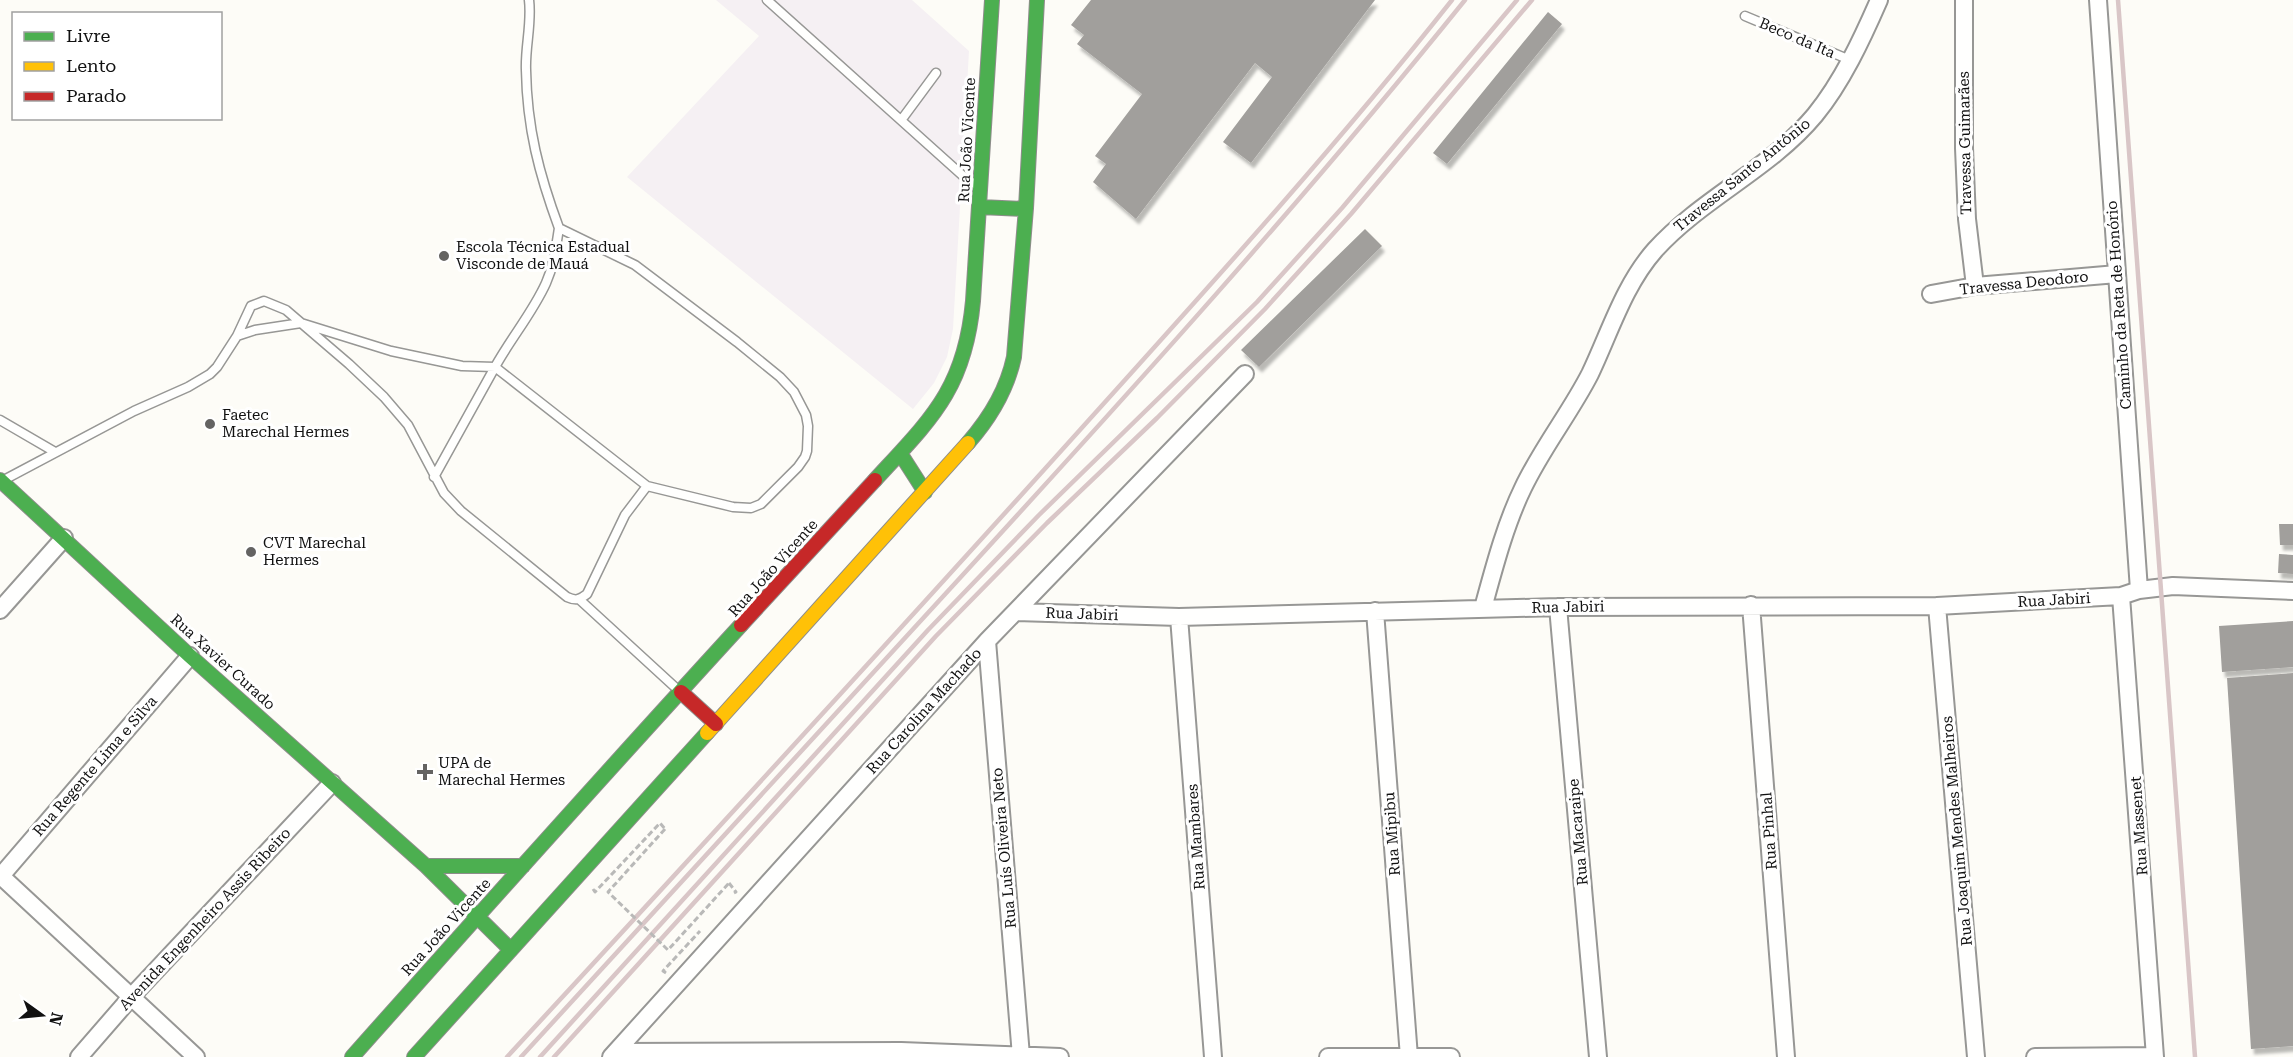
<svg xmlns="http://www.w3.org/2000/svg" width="2293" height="1057" font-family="'Roboto Serif',serif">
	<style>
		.industrial { fill: #f5f0f3 }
		.building { fill: #a19f9c; filter: url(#shadow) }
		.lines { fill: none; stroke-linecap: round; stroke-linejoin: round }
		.lane-casing { stroke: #979795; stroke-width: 11 }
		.street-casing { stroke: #979795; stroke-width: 20 }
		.fast-casing { stroke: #8e8d8b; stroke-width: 16 }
		.slow-casing { stroke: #8e8d8b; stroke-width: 16 }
		.jam-casing { stroke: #8e8d8b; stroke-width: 16 }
		.path { stroke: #b9b9b8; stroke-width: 3; stroke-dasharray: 6 3; stroke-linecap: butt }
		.lane { stroke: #fffffe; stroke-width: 8 }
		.street { stroke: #fffffe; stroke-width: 16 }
		.fast { stroke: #4caf50; stroke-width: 14 }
		.slow { stroke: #ffc107; stroke-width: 14 }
		.jam { stroke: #c62828; stroke-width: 14 }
		.rail { stroke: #d9c6c7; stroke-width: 4.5 }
		.path-bridge { stroke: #b9b9b8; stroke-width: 3; stroke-dasharray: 6 3; stroke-linecap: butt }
		.poi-dot { fill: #646362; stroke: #fff; stroke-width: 2 }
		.labels { text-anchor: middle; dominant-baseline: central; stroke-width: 6; stroke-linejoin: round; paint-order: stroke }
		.street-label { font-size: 15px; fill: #111; stroke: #fff }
		.poi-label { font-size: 15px; fill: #111; stroke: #fff; text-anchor: start }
	</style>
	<defs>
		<filter id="shadow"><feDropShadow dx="3" dy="5.5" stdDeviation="1.5" flood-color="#0004"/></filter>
	</defs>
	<rect width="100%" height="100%" fill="#fdfcf7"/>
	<path class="industrial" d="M716,0H912L969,51L953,329L947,357L934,383L913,409L627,177L759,36Z"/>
	<path class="building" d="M1091,0H1375L1251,163L1223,142L1272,77L1255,63L1136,219L1093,182L1106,164L1095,156L1142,94L1077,44L1084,35L1071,25Z
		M1548,12L1562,24L1447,164L1433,153Z
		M1365,229L1382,246L1259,367L1241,350Z
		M2279,524H2293V545H2280Z
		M2279,554L2293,555V574L2278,573Z
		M2293,621V667L2222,672L2219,626Z
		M2293,673V1046L2251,1049L2227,678Z"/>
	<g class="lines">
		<defs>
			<path id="lane" d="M767,0L962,175L976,185
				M1745,16L1850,60
				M902,119L936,73
				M237,336L251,306L264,301L286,310L349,364L384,397L408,425L444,493L461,511L567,597C576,601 579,600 587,594L625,515L647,486
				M0,420L55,452
				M434,477L495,367L647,486L733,507L751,508L761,504L798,467L805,457L807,451L808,426L806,415L794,392L780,377L737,342L635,265L559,228C539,174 527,128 526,70C525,47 532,23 529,0
				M2,481L134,411L188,387L210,374L217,367L237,336L255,330L301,323L391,351L462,366L495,367C511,338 533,312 546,283C554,265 556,247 559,228
				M580,600L677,689"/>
			<path id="street" d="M1964,0V148L1967,219L1975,286
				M1931,294L1975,286L2117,274
				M2139,590L2173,586L2293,591
				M2121,596L2155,1057
				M1751,605L1786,1057
				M1937,606L1976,1057
				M1558,607L1598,1057
				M1483,608C1494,568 1505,525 1523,488C1542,448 1570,413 1590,374C1610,332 1624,285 1655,250C1702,198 1770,169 1815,115C1842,82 1862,39 1879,0
				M0,610L64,538
				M1375,611L1409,1057
				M1015,612L1179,617L1558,607L1937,606L2121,596L2139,590L2098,0
				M1179,617L1213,1057
				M987,641L1021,1056
				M0,875L196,1057
				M0,877L190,656
				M616,1052L901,1051L1060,1057
				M79,1057L132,996L332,783
				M611,1057L987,641L1245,374
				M1328,1057H1451
				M2035,1057L2155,1056"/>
			<path id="fast" d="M980,207L1026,209
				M968,443C990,418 1007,390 1014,357L1026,208L1037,0
				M900,453L925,492
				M0,480L190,656L426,866L511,950
				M875,480C931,419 965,389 973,301L992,0
				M426,866H523
				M352,1057C481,912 610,768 741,625
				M414,1057L707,733"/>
			<path id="slow" d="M707,733L968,443"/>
			<path id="jam" d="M741,625L875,480
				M681,692L716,724"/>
		</defs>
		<use href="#lane" class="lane-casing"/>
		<use href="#street" class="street-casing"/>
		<use href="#fast" class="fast-casing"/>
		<use href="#slow" class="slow-casing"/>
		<use href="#jam" class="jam-casing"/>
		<path class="path" d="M729,883L736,892L734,893
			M593,889L595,892L660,823L665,829
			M666,973L663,971L700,931"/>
		<use href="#lane" class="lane"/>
		<use href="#street" class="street"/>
		<use href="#fast" class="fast"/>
		<use href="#slow" class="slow"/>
		<use href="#jam" class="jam"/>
		<path class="rail" d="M2118,0L2195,1057
			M507,1057C699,849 890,641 1079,431C1206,290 1334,149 1452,0
			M521,1057C667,898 813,739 959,579C1132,390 1304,200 1465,0
			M540,1057L928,630L1039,515L1257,302L1342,208L1517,0
			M554,1057L936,636L1047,523L1157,418L1265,309L1351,214L1532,0"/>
		<path class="path-bridge" d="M665,829L608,892L668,950L729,883"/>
	</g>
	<g class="poi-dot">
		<circle cx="444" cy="256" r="6"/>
		<circle cx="210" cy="424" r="6"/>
		<circle cx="251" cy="552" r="6"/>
		<path d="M422 763h6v6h6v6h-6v6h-6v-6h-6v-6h6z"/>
	</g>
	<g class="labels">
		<g class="street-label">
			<text transform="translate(1797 38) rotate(23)">Beco da Ita</text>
			<text transform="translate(967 140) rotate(-87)">Rua João Vicente</text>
			<text transform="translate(1965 143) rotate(-91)">Travessa Guimarães</text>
			<text transform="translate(1742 175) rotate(-39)">Travessa Santo Antônio</text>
			<text transform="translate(2024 283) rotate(-6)">Travessa Deodoro</text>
			<text transform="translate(2119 305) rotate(-94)">Caminho da Reta de Honório</text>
			<text transform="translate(773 568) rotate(-48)">Rua João Vicente</text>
			<text transform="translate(2054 600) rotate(-3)">Rua Jabiri</text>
			<text transform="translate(1568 607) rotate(-1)">Rua Jabiri</text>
			<text transform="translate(1082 614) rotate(2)">Rua Jabiri</text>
			<text transform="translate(223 662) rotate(42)">Rua Xavier Curado</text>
			<text transform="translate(924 711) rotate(-48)">Rua Carolina Machado</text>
			<text transform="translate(95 766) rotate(-49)">Rua Regente Lima e Silva</text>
			<text transform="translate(2139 826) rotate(-94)">Rua Massenet</text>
			<text transform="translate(1769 831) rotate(-94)">Rua Pinhal</text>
			<text transform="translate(1957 831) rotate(-95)">Rua Joaquim Mendes Malheiros</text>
			<text transform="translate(1578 832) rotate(-95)">Rua Macaraipe</text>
			<text transform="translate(1392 834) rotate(-94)">Rua Mipibu</text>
			<text transform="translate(1196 837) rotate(-94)">Rua Mambares</text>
			<text transform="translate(1004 848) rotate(-95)">Rua Luís Oliveira Neto</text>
			<text transform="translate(205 919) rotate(-47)">Avenida Engenheiro Assis Ribeiro</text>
			<text transform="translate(446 927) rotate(-48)">Rua João Vicente</text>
		</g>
		<g class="poi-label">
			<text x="456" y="247">Escola Técnica Estadual<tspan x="456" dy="17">Visconde de Mauá</tspan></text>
			<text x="222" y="415">Faetec<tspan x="222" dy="17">Marechal Hermes</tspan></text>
			<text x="263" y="543">CVT Marechal<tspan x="263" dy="17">Hermes</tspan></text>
			<text x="438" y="763">UPA de<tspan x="438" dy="17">Marechal Hermes</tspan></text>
		</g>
	</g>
	<rect x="12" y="12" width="210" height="108" fill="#ffffff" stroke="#a0a0a0" stroke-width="1.5"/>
	<rect x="24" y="32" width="30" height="9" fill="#4caf50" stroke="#a0a0a0" stroke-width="1.5"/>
	<text x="66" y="42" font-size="18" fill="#111111">Livre</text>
	<rect x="24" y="62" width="30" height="9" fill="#ffc107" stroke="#a0a0a0" stroke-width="1.5"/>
	<text x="66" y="72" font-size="18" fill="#111111">Lento</text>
	<rect x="24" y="92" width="30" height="9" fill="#c62828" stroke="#a0a0a0" stroke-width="1.5"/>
	<text x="66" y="102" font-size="18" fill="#111111">Parado</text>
	<g transform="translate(42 1015) rotate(105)" stroke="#ffffff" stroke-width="4.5" paint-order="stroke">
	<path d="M0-4.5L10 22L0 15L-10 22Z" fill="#111111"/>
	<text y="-9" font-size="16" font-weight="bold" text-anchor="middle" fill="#111111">N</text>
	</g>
</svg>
